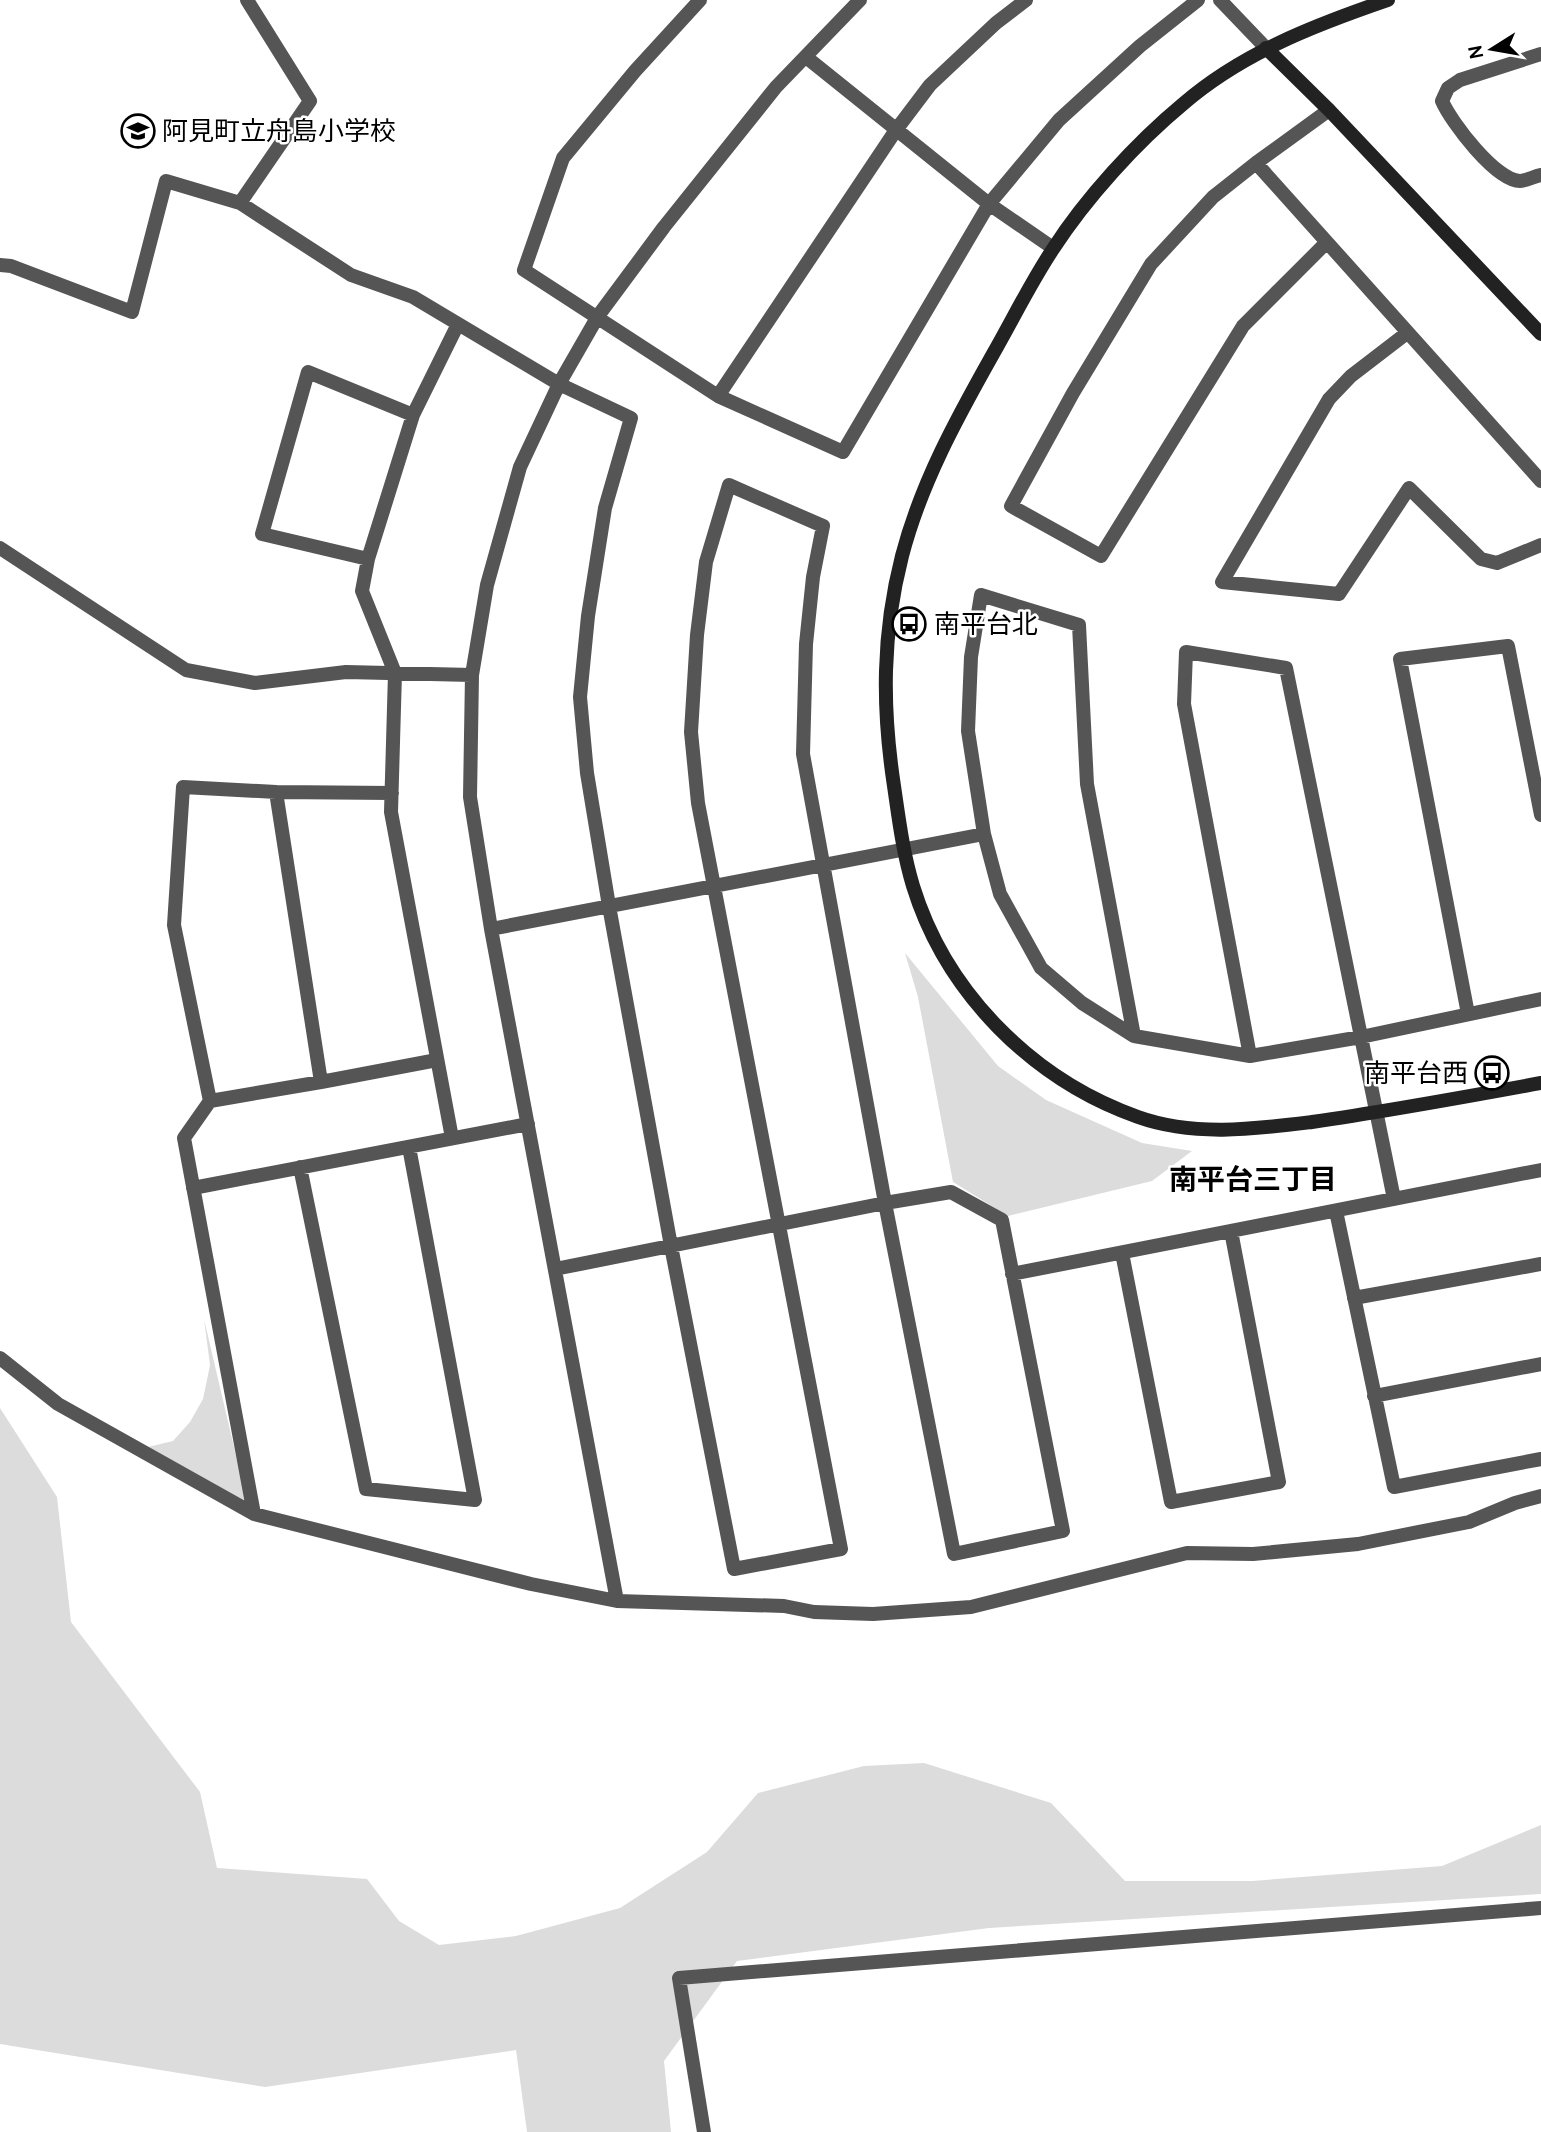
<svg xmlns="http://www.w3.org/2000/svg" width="1541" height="2132" font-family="Cabin,'Noto Sans JP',sans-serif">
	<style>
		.green { fill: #dcdcdc }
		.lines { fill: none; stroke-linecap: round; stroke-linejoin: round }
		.street { stroke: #555; stroke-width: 14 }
		.secondary { stroke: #222; stroke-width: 14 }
		.labels { text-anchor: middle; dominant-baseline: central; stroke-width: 5; stroke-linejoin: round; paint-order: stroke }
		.poi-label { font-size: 26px; fill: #000; stroke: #fff; text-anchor: start }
		.neighbourhood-label { font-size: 28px; font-weight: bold; fill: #000; stroke: #fff }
	</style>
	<rect width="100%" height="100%" fill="#fff"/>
	<path class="green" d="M905,953L998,1066L1046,1100L1142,1143L1192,1151L1152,1181L1008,1216L953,1182L918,997Z
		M204,1319L248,1507L148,1447L173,1441L190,1422L203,1399L210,1365Z
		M0,1408L57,1497L71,1622L200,1792L217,1868L367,1879L399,1921L439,1945L516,1936L620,1908L707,1852L758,1793L864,1766L924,1763L1051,1803L1125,1881H1252L1442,1866L1541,1825V1894L989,1928L737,1961L664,2061L671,2132H527L516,2050L265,2087L0,2044Z"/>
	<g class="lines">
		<path class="street" d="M700,0L635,71L563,158L524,270L718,396L843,452L989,204L1059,120L1140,46L1198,0
			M1220,0L1266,48
			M1541,54L1460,80L1448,88L1442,101C1451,122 1496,181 1520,181C1526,181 1535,176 1541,175
			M806,57L989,204L1053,248
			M1256,163L1541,481
			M240,203L351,275L413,297L559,384L631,418L605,508L588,616L580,697L587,773L609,906L671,1246L734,1569L841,1549L698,803L691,732L697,635L706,562L729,485L823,526L813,577L806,644L803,754L885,1203L954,1554L1063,1531L1002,1220L951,1192L885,1203L555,1269
			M1326,243L1243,326L1101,556L1011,506L1073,393L1151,264L1213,197L1256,163L1329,110
			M0,265L11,266L132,312L166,181L240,203L310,101L247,0
			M1407,333L1351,376L1329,399L1222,582L1339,594L1409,488L1481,559L1497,563L1541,545
			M718,396L896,130L930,85L996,23L1026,0
			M0,548L186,670L255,683L346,672L472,675
			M368,559L262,534L308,372L413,415
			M981,595L1079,625L1087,784L1134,1036L1082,1003L1041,968L1000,894L984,834L968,731L971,657Z
			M276,792L392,793
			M491,929L984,834
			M1468,1014L1400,659L1508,646L1541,815
			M1134,1036L1250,1056L1361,1037L1541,999
			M1250,1056L1184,704L1186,652L1286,668L1394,1199
			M321,1082L437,1060
			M210,1101L321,1082L276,792L183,787L174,925L210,1101L184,1138L254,1514
			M452,1138L391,812L395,673L362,591L368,559L413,415L458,324
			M300,1167L366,1489L475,1500L409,1147
			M193,1188L528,1124
			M1336,1211L1394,1487L1541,1459
			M1122,1253L1171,1502L1279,1482L1231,1231
			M1012,1274L1541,1170
			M1354,1298L1541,1264
			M0,1358L58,1404L254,1514L531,1584L617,1601L784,1606L814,1612L873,1614L971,1607L1187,1553L1253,1554L1358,1544L1469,1522L1515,1503L1541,1496
			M1374,1396L1541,1364
			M617,1601L491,929L470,797L472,675L487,585L520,467L559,384L598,316L664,227L776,87L860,0
			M704,2132L679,1978L1541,1908"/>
		<path class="secondary" d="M1388,0C1315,25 1242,53 1183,104C1136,143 1086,198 1053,249C1031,282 1013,319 993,354C957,418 921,483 902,556C882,634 882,707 894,786C899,820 903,853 913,886C946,993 1033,1080 1138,1117C1194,1137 1255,1129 1312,1122C1389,1111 1465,1097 1541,1083
			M1266,48L1329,110L1541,334"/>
	</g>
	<defs>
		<symbol id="school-ring" viewBox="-11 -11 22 22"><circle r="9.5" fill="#fff" stroke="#000" stroke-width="1.5"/><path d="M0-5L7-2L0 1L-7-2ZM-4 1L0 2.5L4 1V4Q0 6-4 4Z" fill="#000"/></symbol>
		<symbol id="bus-ring" viewBox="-11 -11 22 22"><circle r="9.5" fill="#fff" stroke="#000" stroke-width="1.5"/><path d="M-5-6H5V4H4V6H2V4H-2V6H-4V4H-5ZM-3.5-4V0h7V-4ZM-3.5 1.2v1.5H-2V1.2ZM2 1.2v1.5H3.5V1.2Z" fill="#000"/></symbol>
	</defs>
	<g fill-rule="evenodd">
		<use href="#school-ring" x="119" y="112" width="38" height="38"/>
		<use href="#bus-ring" x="890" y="605" width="38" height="38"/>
		<use href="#bus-ring" x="1473" y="1054" width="38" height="38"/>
	</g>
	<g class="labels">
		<g class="poi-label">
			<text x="162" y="131">阿見町立舟島小学校</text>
			<text x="934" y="624">南平台北</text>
			<text x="1468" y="1073" text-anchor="end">南平台西</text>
		</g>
		<g class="neighbourhood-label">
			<text x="1253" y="1179">南平台三丁目</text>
		</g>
	</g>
	<g transform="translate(1492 49) rotate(259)" stroke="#ffffff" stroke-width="5" paint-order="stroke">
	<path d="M0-5L12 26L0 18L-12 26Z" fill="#000000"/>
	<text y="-10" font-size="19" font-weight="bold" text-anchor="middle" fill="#000000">N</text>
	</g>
</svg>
